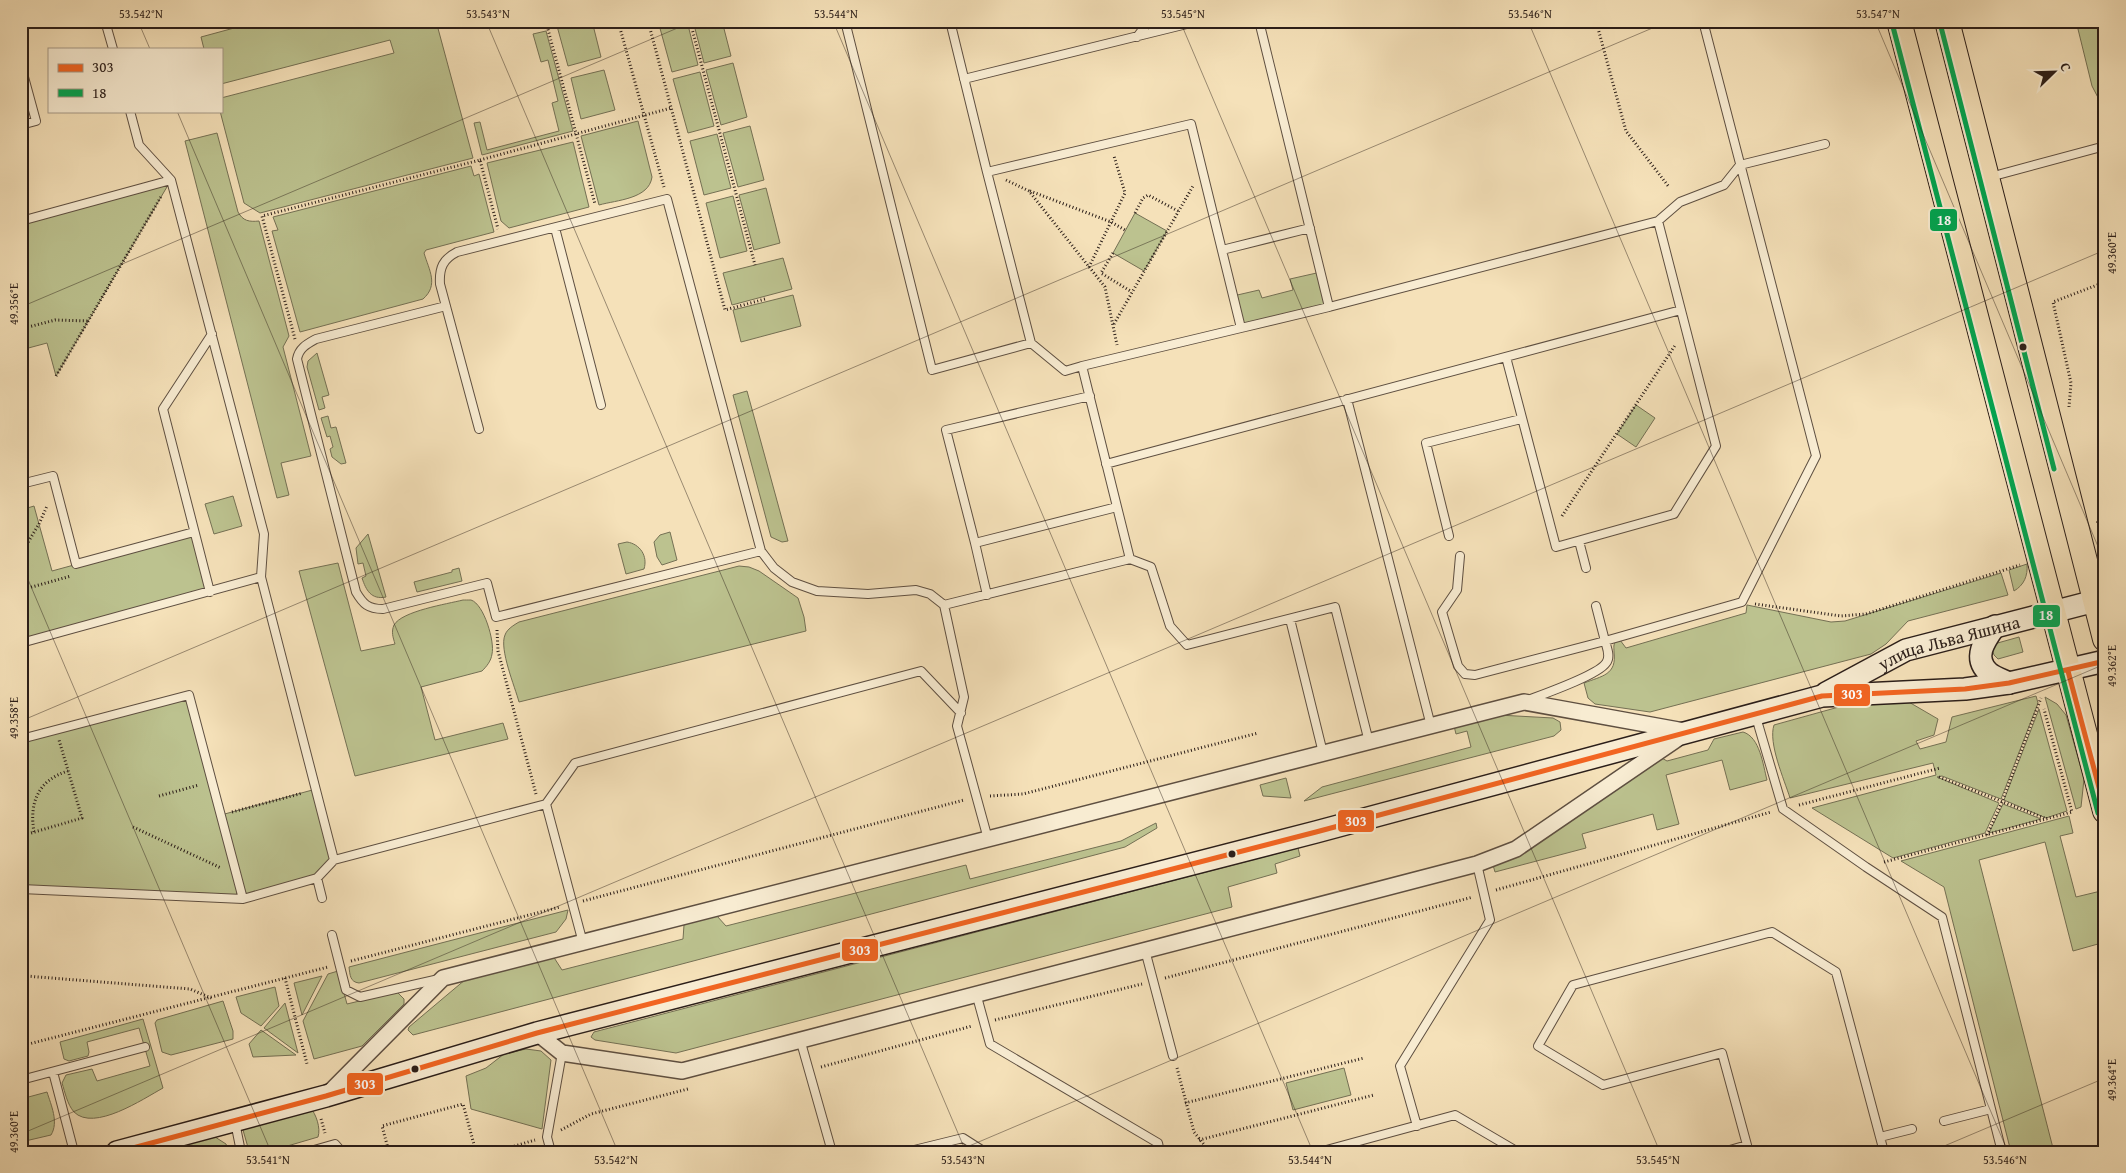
<svg xmlns="http://www.w3.org/2000/svg" width="2126" height="1173" font-family="'Gentium Book Plus',serif">
	<style>
		.green { fill: #bcc28f; stroke: #747054 }
		.lines { fill: none; stroke-linecap: round; stroke-linejoin: round }
		.service-casing { stroke: #5e4f41; stroke-width: 10 }
		.minor-casing { stroke: #5e4f41; stroke-width: 18 }
		.secondary-casing { stroke: #2b1e19; stroke-width: 24 }
		.primary-casing { stroke: #2b1e19; stroke-width: 26 }
		.path { stroke: #2b1e19; stroke-width: 3; stroke-dasharray: 1 2.5; stroke-linecap: butt }
		.service { stroke: #f8ecd2; stroke-width: 8 }
		.minor { stroke: #f8ecd2; stroke-width: 15 }
		.secondary { stroke: #f8ecd2; stroke-width: 21 }
		.primary { stroke: #f5e1b9; stroke-width: 24 }
		.bus-1-casing { stroke: #f8ecd2; stroke-width: 9 }
		.bus-2-casing { stroke: #f8ecd2; stroke-width: 9 }
		.bus-1 { stroke: #f26522; stroke-width: 5 }
		.bus-2 { stroke: #00a651; stroke-width: 5 }
		.ticks { fill: none; stroke: #2b1e19; stroke-width: 1; stroke-opacity: 0.45 }
		.bus-dot { fill: #2b1e19; stroke: #f8ecd2; stroke-width: 2 }
		.labels { text-anchor: middle; dominant-baseline: central; stroke-width: 5; stroke-linejoin: round; paint-order: stroke }
		.street-label { font-size: 18px; fill: #2b1e19; stroke: #f8ecd2 }
		.line-badge { stroke: #f8ecd2; stroke-width: 2 }
		.badge-label { font-size: 14px; text-anchor: middle; font-weight: bold; fill: #fff }
		.neatline { fill: none; stroke: #2b1e19; stroke-width: 2 }
		.ticks-label { font-size: 12px; text-anchor: middle; fill: #2b1e19 }
	</style>
	<rect width="100%" height="100%" fill="#f5e1b9"/>
	<filter id="stains"><feTurbulence type="fractalNoise" baseFrequency=".004" numOctaves="4"/><feColorMatrix values="0 0 0 0 .2 0 0 0 0 .09 0 0 0 0 .02 0 0 0 .5 -.17"/></filter>
	<radialGradient id="worn" r=".72"><stop offset=".6" stop-color="#630" stop-opacity="0"/><stop offset="1" stop-color="#630" stop-opacity=".3"/></radialGradient>
	<path class="green" d="M260,21H436L473,158L260,213L244,203L220,111L221,98L394,53L390,40L221,84V49H204L201,37Z
		M575,21H592L601,57L568,66L557,26Z
		M658,21H687L698,65L672,72Z
		M693,21H722L731,56L704,63Z
		M2076,21H2105V111L2092,86Z
		M546,31L573,131L482,155L474,123L480,122L487,150L559,131L552,103L558,101L548,60L541,62L533,34Z
		M733,63L747,117L721,125L706,70Z
		M604,70L615,110L581,119L571,78Z
		M700,72L714,126L688,133L673,79Z
		M638,121L652,177C649,199 617,200 599,205L581,136Z
		M750,126L764,180L738,187L723,133Z
		M217,133L238,212C243,221 249,222 259,221L289,336L283,347L311,456L281,463L289,495L277,498L185,141Z
		M717,134L731,188L704,195L690,141Z
		M573,142L589,207L509,228L501,221L487,163Z
		M471,166L474,176L479,174L494,232L426,250L424,253C429,270 439,285 423,299L300,332L272,231L278,230L273,217Z
		M171,180L56,376L47,343L21,350V221Z
		M766,188L780,243L754,250L739,195Z
		M733,196L747,251L720,258L706,203Z
		M1135,213L1167,231L1144,271L1113,253Z
		M783,258L792,289L732,305L723,273Z
		M1321,272L1329,307L1241,328L1233,296L1259,290L1262,298L1293,290L1290,279Z
		M793,295L801,326L741,342L733,310Z
		M317,353L329,395L322,397L325,408L319,410L307,367L308,361Z
		M747,391L788,541L782,542L771,537L733,395Z
		M1636,405L1655,418L1636,447L1617,434Z
		M328,416L331,428L336,427L346,463L341,464L332,457L330,449L333,447L330,436L327,437L321,418Z
		M233,496L242,526L214,534L205,504Z
		M34,506L52,571L194,532L210,592L21,643V510Z
		M670,532L677,560L662,565L657,557L654,542L660,535Z
		M368,534L386,597C371,600 366,590 362,578L366,576L363,563L358,564L356,548Z
		M627,542C640,544 648,556 644,569L626,574L618,544Z
		M338,563L361,651L395,644C393,637 391,632 394,625C402,611 447,604 463,600C465,600 468,600 471,600C484,604 495,642 492,654C491,661 487,666 482,671L421,687L435,740L503,723L508,739L355,776L299,571Z
		M2027,564C2028,576 2024,585 2014,591L2009,570Z
		M739,566L749,567L759,571L798,598L804,617L806,631L519,702C515,687 499,649 505,635C507,629 514,625 519,622Z
		M459,568L462,581L417,592L414,582L452,572V570Z
		M2001,573L2008,595L1908,621L1886,644L1871,654L1650,712L1595,704L1588,698L1584,683C1602,676 1617,675 1614,652C1614,647 1613,645 1616,641L1620,640L1626,648L1746,613L1747,605L1831,622L1845,621Z
		M2019,637L2023,652L1998,659L1994,655L1992,649L1994,644Z
		M1895,694L1938,719L1934,735L1916,741L1920,749L1946,742L1952,717L2036,696L2038,703L2001,799L1942,776L1937,777L1999,803L1985,833L1893,858L1812,808L1936,775L1933,763L1790,798C1784,779 1768,743 1774,725L1882,695Z
		M189,695L221,815L316,789L334,860L317,878L243,899L21,889V739Z
		M2045,697L2057,704L2066,715L2084,779L2081,807L2076,809Z
		M2039,709L2067,811L2046,818L2004,800Z
		M1480,714L1553,718L1560,722L1561,730L1554,736L1304,801L1322,787L1471,747L1467,731L1456,734L1454,726Z
		M1743,732C1760,737 1763,765 1767,780L1730,790L1722,760L1666,775L1679,824L1657,830L1653,814L1582,834L1586,848L1495,872L1493,865L1660,757L1667,761L1708,750L1714,739Z
		M1286,778L1291,798L1263,796L1260,785Z
		M2003,804L2041,819L1989,833Z
		M2069,816L2073,833L2060,836L2076,897L2105,890V970L2098,944L2073,951L2045,842L1979,860L2054,1152H2011L1944,887L1901,861Z
		M1156,823L1157,828L1125,847L413,1035L408,1030L409,1027L466,979L553,956L562,970L683,939L684,925L686,922L717,916L726,926L966,865L970,879L1121,841Z
		M1298,848L1300,856L1275,864L1277,873L1228,887L1232,907L676,1053L595,1040L591,1037L594,1032Z
		M568,910L566,919L556,932L359,983C350,982 350,975 349,967Z
		M338,971L347,1004L397,992L404,999V1004L362,1046L314,1059L303,1021L328,974Z
		M322,976L302,1015L294,983Z
		M275,987L279,1006L261,1026L241,1013L236,997Z
		M223,1001L233,1031V1039L171,1055L162,1052L155,1023L157,1020Z
		M285,1003L298,1053L264,1028Z
		M143,1019L163,1088C143,1099 94,1132 74,1112C67,1104 65,1092 62,1083L66,1075L92,1069L97,1081L150,1066L139,1028L87,1042L89,1052L88,1056L69,1061L64,1059L60,1042Z
		M261,1030L296,1055L253,1057L249,1044Z
		M526,1049L541,1051L551,1060L542,1129L471,1109L466,1076L486,1068L504,1054Z
		M1344,1068L1351,1095L1293,1110L1286,1083Z
		M47,1092C51,1105 59,1122 51,1135L21,1142V1099Z
		M310,1107C316,1114 321,1128 318,1137L267,1152L249,1151L243,1130L245,1125Z
		M212,1135L226,1144L229,1152H149Z"/>
	<g class="lines">
		<defs>
			<path id="service" d="M105,21L113,49
				M845,21L932,370L1031,343
				M950,21L987,172
				M1137,37L1149,21
				M21,66L36,121L21,125
				M964,79L1199,21
				M130,111L139,145L171,180L264,534L261,577L334,860
				M1990,177L2105,146
				M21,221L171,180
				M555,228L601,405
				M1222,250L1310,228
				M446,306L316,339C307,344 299,348 297,359L356,592C363,604 368,609 383,609L487,583L496,617L761,551
				M1329,307L1658,221L1680,202L1724,185L1740,165L1825,144
				M1241,328L1329,307L1259,21
				M1506,357L1556,547L1674,514L1716,446L1658,221
				M1090,396L946,430L975,543L1117,507
				M1347,399L1431,726
				M479,429L440,284C439,268 443,259 457,252L667,199L761,551L774,568L792,582L817,591L868,594L916,590L930,594L944,605L964,697L957,726L988,839
				M1106,464L1681,310
				M21,484L53,476L76,564L194,532
				M1449,536L1426,443L1521,419
				M1579,541L1586,568
				M975,543L987,595
				M1460,556L1457,590L1442,612L1458,666L1465,674L1475,675L1605,641C1607,648 1611,657 1606,663C1598,675 1544,694 1528,700
				M1130,559L1151,567L1170,626L1187,645L1335,607L1369,742
				M210,592L163,409L212,334
				M944,605L1130,559L1082,366L1241,328L1191,124L987,172L1031,343L1065,371L1082,366
				M1596,606L1605,641L1742,602L1816,456L1703,21
				M1290,619L1323,753
				M21,643L261,577
				M1756,717L1783,809L1866,867L1942,917L2002,1152
				M21,739L189,695L243,899
				M546,804L583,943
				M317,878L322,898
				M21,889L243,899L317,878L334,860L546,804L575,763L921,671L961,713
				M332,935L346,990L360,997L439,979
				M1145,950L1173,1056
				M976,993L990,1044L1158,1143L1160,1152
				M800,1039L832,1152
				M53,1072L74,1152
				M21,1080L145,1047
				M1944,1121L1991,1109
				M235,1122L241,1152
				M1417,1126L1400,1066L1490,920L1477,864
				M1880,1137L1912,1129
				M307,1152L335,1144L342,1152
				M551,1152L547,1137L562,1053
				M906,1152L963,1138L985,1152
				M1319,1152L1455,1115L1518,1152
				M1723,1152L1747,1145L1722,1053L1603,1085L1538,1046L1573,985L1772,932L1836,972L1884,1152"/>
			<path id="minor" d="M537,1033L562,1053L682,1071L1477,864L1516,849L1677,739
				M327,1095L443,978L1524,702L1684,731"/>
			<g id="secondary">
				<path d="M1995,626C1986,639 1972,657 1988,672C1993,677 2003,680 2009,683"/>
				<path id="s1" d="M1826,693L1906,650L2095,601"/>
				<path d="M117,1152L326,1096L537,1033L1316,832L1822,696L1965,689L2009,683L2105,661"/>
			</g>
			<path id="primary" d="M1899,21L2105,811
				M1947,21L2105,639"/>
		</defs>
		<use href="#service" class="service-casing"/>
		<use href="#minor" class="minor-casing"/>
		<use href="#secondary" class="secondary-casing"/>
		<use href="#primary" class="primary-casing"/>
		<path class="path" d="M618,21L664,187
			M648,21L725,310L765,299
			M690,21L755,265
			M1596,21L1626,131L1669,187
			M547,26L595,204
			M480,160L671,108
			M1006,180L1029,191L1105,287L1117,345
			M1030,191L1111,222L1125,230
			M1135,213L1143,198L1148,195L1178,211
			M1113,253L1101,273L1132,292
			M1089,267L1125,193L1114,156
			M1114,324L1193,186
			M21,329L55,320L89,321
			M295,339L262,216L480,160L498,229
			M56,376L162,195
			M2069,407L2071,383L2053,302L2105,282
			M1562,516L1676,344
			M2097,523L2105,514
			M21,554L39,524L47,506
			M21,590L71,576
			M1755,604L1841,616L1866,614L2020,565
			M497,630L498,651L536,794
			M1939,777L2047,819
			M159,796L199,785
			M990,796L1023,794L1258,733
			M1799,805L1940,768
			M232,812L303,793
			M133,827L221,868
			M34,832C29,803 38,780 68,771
			M1987,835L2002,802L2041,698
			M21,836L82,818L59,740
			M1884,862L2072,812L2044,709
			M1496,890L1771,812
			M583,901L964,800
			M351,961L560,907
			M21,973L26,976L190,989L211,998
			M285,978L307,1064
			M1165,978L1473,897
			M995,1020L1142,984
			M21,1046L328,967
			M821,1067L972,1026
			M1177,1068L1194,1132L1210,1152
			M1185,1103L1364,1058
			M321,1119L325,1133
			M561,1130L591,1114L688,1089
			M1199,1140L1374,1095
			M389,1152L382,1126L463,1104L476,1152
			M494,1152L535,1140"/>
		<use href="#service" class="service"/>
		<use href="#minor" class="minor"/>
		<use href="#secondary" class="secondary"/>
		<use href="#primary" class="primary"/>
		<defs>
			<path id="bus-1" d="M2068,671L2105,810
				M118,1152L326,1096L537,1033L1316,832L1822,696L1965,689L2009,683L2105,661"/>
			<path id="bus-2" d="M1892,23L2098,813
				M1940,23L2054,469"/>
		</defs>
		<use href="#bus-1" class="bus-1-casing"/>
		<use href="#bus-2" class="bus-2-casing"/>
		<use href="#bus-1" class="bus-1"/>
		<use href="#bus-2" class="bus-2"/>
	</g>
	<path class="ticks" d="M138,21L150,49M486,21L966,1152M833,21L1313,1152M1180,21L1660,1152M1528,21L2008,1152M1875,21L2105,563M177,111L618,1152M21,307L694,21M21,563L271,1152M21,721L1669,21M21,1134L2105,250M955,1152L2105,664M1930,1152L2105,1078"/>
	<g class="bus-dot">
		<circle cx="2023" cy="347" r="4.5"/>
		<circle cx="1232" cy="854" r="4.5"/>
		<circle cx="415" cy="1069" r="4.5"/>
	</g>
	<g class="labels">
		<g class="street-label">
			<text stroke="none"><textPath href="#s1" startOffset="134">улица Льва Яшина</textPath></text>
		</g>
	</g>
	<g class="line-badge">
		<rect x="1929" y="208" width="29" height="24" rx="5" fill="#00a651"/>
		<rect x="2032" y="604" width="29" height="24" rx="5" fill="#00a651"/>
		<rect x="1833" y="683" width="38" height="24" rx="5" fill="#f26522"/>
		<rect x="1337" y="809" width="38" height="24" rx="5" fill="#f26522"/>
		<rect x="841" y="938" width="38" height="24" rx="5" fill="#f26522"/>
		<rect x="346" y="1072" width="38" height="24" rx="5" fill="#f26522"/>
	</g>
	<g class="badge-label">
		<text x="1944" y="225">18</text>
		<text x="2046" y="620">18</text>
		<text x="1852" y="699">303</text>
		<text x="1356" y="826">303</text>
		<text x="860" y="955">303</text>
		<text x="365" y="1089">303</text>
	</g>
	<rect width="2126" height="1173" fill="none" stroke="#f5e1b9" stroke-width="55"/>
	<rect x="48" y="48" width="175" height="65" fill="#f8ecd2" stroke="#a69a88"/>
	<rect x="58" y="64" width="25" height="8" fill="#f26522" stroke="#a69a88"/>
	<text x="92" y="72" font-size="15" fill="#2b1e19">303</text>
	<rect x="58" y="89" width="25" height="8" fill="#00a651" stroke="#a69a88"/>
	<text x="92" y="98" font-size="15" fill="#2b1e19">18</text>
	<g transform="translate(2054 72) rotate(67)" stroke="#f8ecd2" stroke-width="4" paint-order="stroke">
	<path d="M0-4L9 19L0 12L-9 19Z" fill="#2b1e19"/>
	<text y="-8" font-size="14" font-weight="bold" text-anchor="middle" fill="#2b1e19">С</text>
	</g>
	<rect x="28" y="28" width="2070" height="1118" class="neatline"/>
	<g class="ticks-label">
		<text x="141" y="18">53.542°N</text>
		<text x="488" y="18">53.543°N</text>
		<text x="836" y="18">53.544°N</text>
		<text x="1183" y="18">53.545°N</text>
		<text x="1530" y="18">53.546°N</text>
		<text x="1878" y="18">53.547°N</text>
		<text transform="translate(2112 253) rotate(-90)" y="4">49.360°E</text>
		<text transform="translate(14 304) rotate(-90)" y="4">49.356°E</text>
		<text transform="translate(2112 666) rotate(-90)" y="4">49.362°E</text>
		<text transform="translate(14 718) rotate(-90)" y="4">49.358°E</text>
		<text transform="translate(2112 1080) rotate(-90)" y="4">49.364°E</text>
		<text transform="translate(14 1132) rotate(-90)" y="4">49.360°E</text>
		<text x="268" y="1164">53.541°N</text>
		<text x="616" y="1164">53.542°N</text>
		<text x="963" y="1164">53.543°N</text>
		<text x="1310" y="1164">53.544°N</text>
		<text x="1658" y="1164">53.545°N</text>
		<text x="2005" y="1164">53.546°N</text>
	</g>
	<rect width="100%" height="100%" filter="url(#stains)"/>
	<rect width="100%" height="100%" fill="url(#worn)"/>
</svg>
